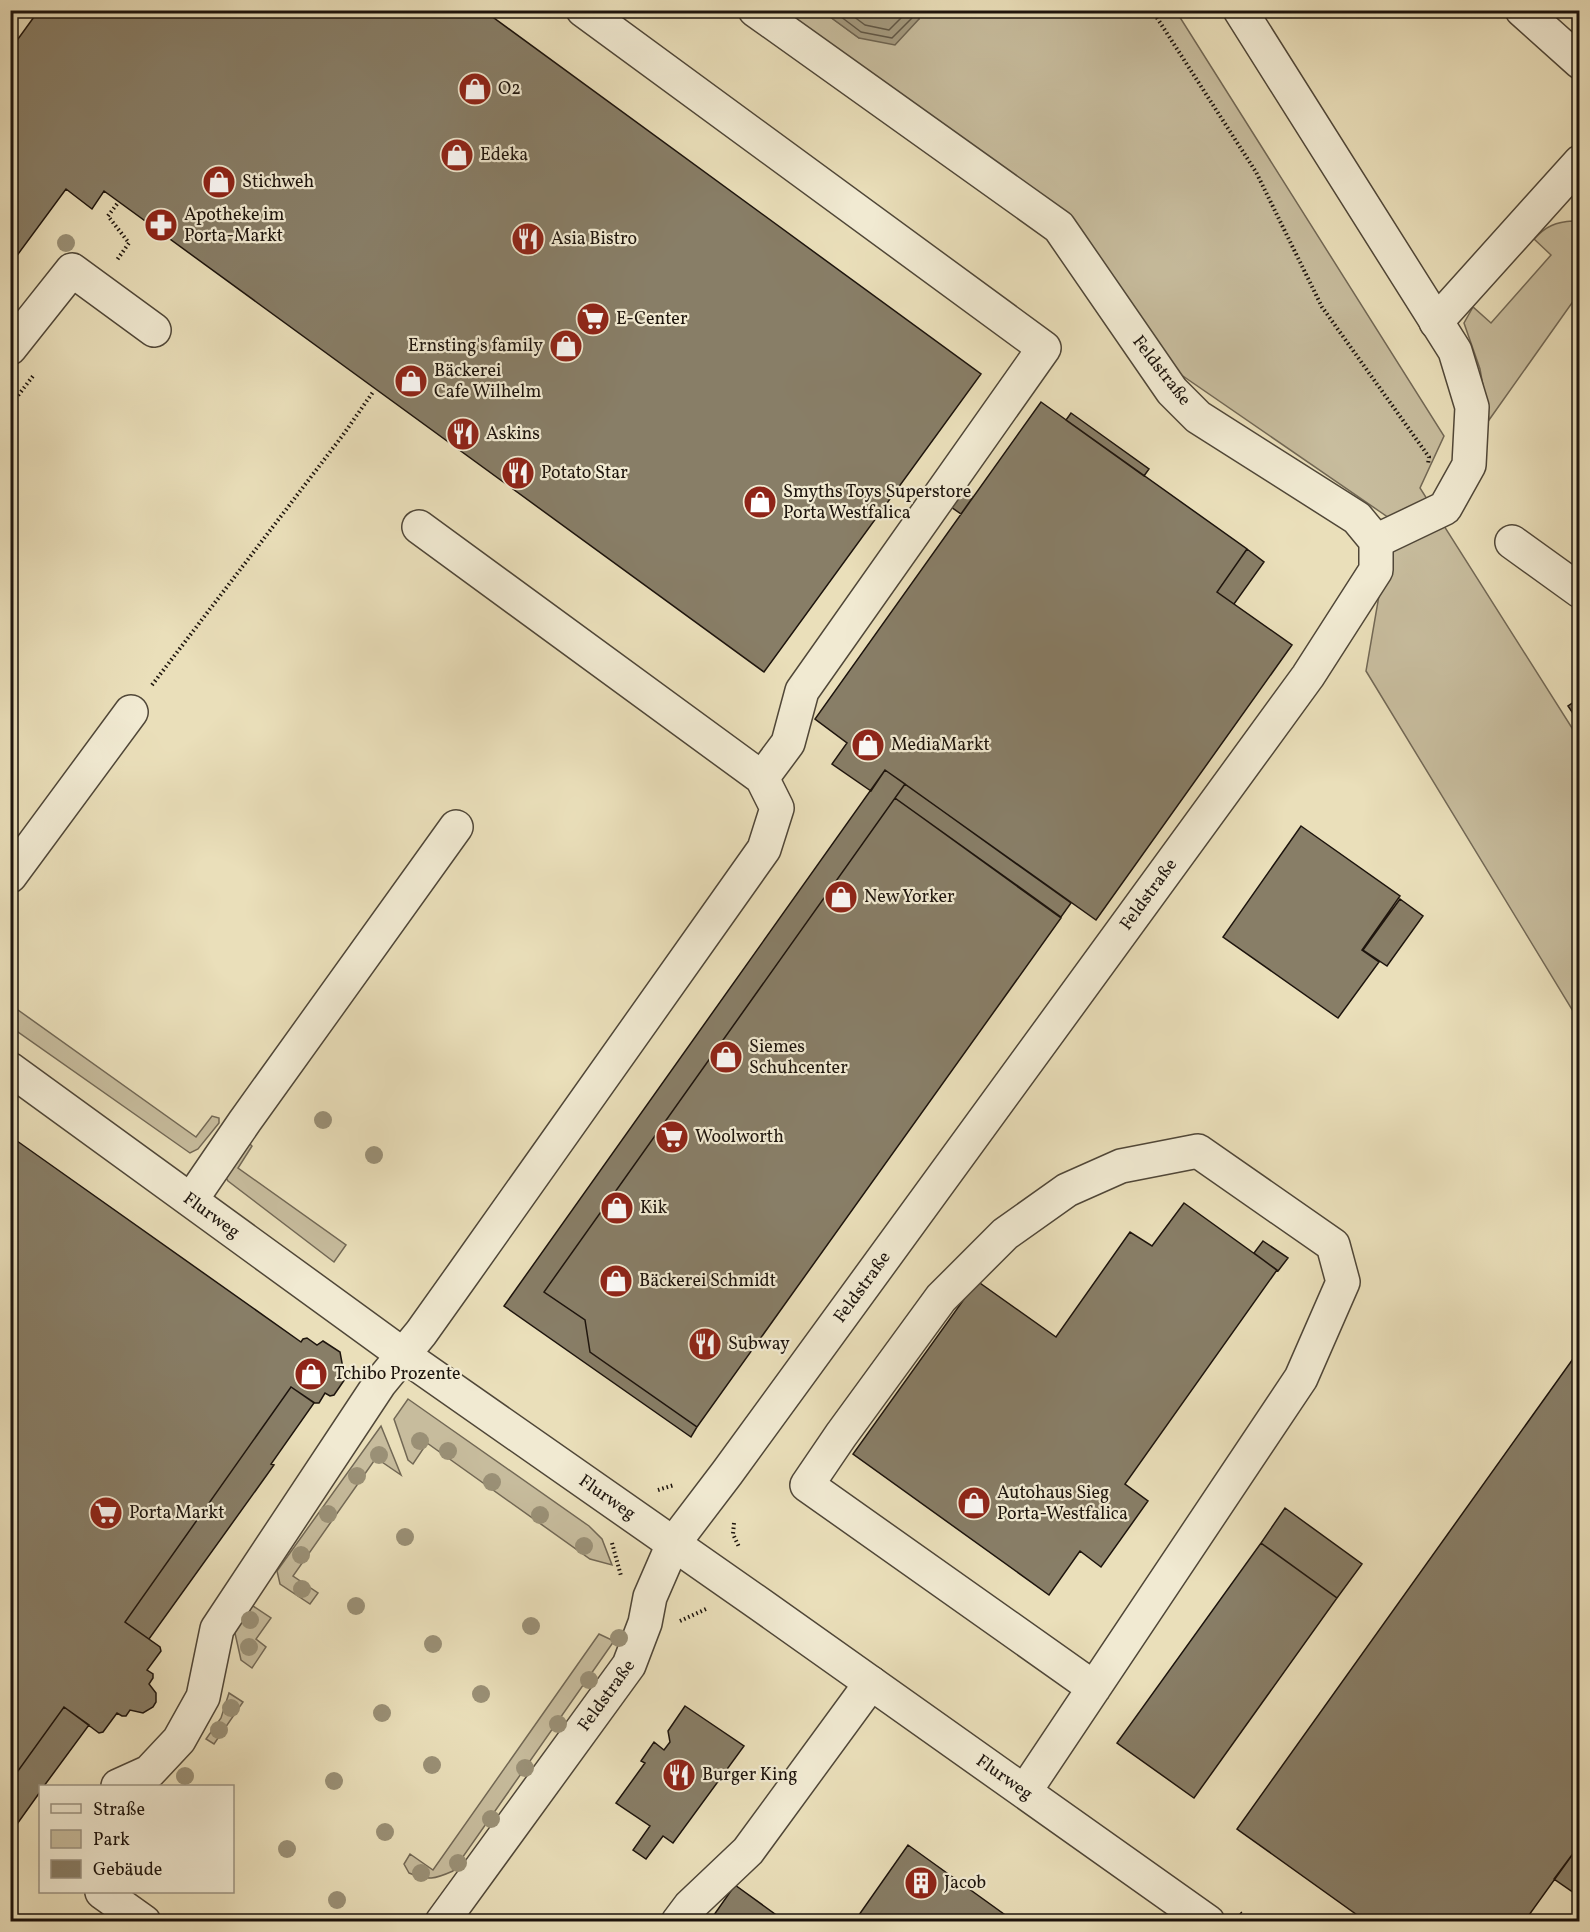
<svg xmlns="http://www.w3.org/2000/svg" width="1590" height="1932" font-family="Vollkorn,serif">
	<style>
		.green { fill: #c7bc9d; stroke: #726855; stroke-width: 1.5 }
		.water { fill: #a49a7f; stroke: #6e6451; stroke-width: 1.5 }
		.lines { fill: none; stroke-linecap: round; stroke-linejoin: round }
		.shore { stroke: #605746; stroke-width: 1.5 }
		.building { fill: #887e67; stroke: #1d140d; stroke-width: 1.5 }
		.minor-casing { stroke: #504738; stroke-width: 36 }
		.path { stroke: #1d140d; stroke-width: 4; stroke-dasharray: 1.5 3; stroke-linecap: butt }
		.minor { stroke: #f1ead2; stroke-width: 33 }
		.tree { fill: #9a9076 }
		.labels { text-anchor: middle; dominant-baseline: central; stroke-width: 4.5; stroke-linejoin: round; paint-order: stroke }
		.poi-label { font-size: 18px; fill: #1d140d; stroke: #f1ead2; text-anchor: start }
		.street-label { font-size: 18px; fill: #1d140d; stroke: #f1ead2 }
	</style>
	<rect width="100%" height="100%" fill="#eadfba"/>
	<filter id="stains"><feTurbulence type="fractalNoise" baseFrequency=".00333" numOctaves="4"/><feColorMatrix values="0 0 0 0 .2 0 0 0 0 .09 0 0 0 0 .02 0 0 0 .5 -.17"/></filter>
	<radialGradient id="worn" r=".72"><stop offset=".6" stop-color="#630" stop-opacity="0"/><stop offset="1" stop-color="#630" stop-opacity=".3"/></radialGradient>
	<path class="green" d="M766,11H822L859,38L919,19L918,11H1176L1444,436L1420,488L1579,739V1021L1366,671L1392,520L1180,374L1064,215Z
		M1573,221L1579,223V293L1489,420L1480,369L1464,323L1473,307L1491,323L1551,255L1534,239C1546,226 1556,222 1573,221Z
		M11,1005L196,1137L212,1116L219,1118V1123L198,1149L190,1153L11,1027Z
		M249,1143L252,1146L238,1168L346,1245L334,1262L228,1181L226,1178Z
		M408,1399L589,1526L602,1539L612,1565L590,1559L427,1443L413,1464L408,1460L394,1419Z
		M381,1426L401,1475L376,1458L293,1576L318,1593L310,1604L280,1584L277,1571Z
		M244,1600L271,1618L256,1639L266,1647L252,1668L241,1660L232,1620Z
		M599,1634L614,1641L453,1871C435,1879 428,1881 409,1873L404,1864L410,1854L433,1870Z
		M229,1693L243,1702L214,1744L206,1739L221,1718Z"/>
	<path class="water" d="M822,11H918L919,19L895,45L859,38Z"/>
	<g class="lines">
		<path class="shore" d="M832,10L861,32L892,38L912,18V10
			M845,10L865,25L889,30L904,15L905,10"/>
	</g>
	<path class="building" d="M39,10H483L981,374L764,672L104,191L92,209L66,189L10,265V50Z
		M1041,402L1247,549L1217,592L1292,645L1096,920L885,770L871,791L832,764L847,743L815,719Z
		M1071,413L1149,469L1144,476L1066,420Z
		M963,490L973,497L961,514L951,507Z
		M1247,549L1264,562L1234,604L1217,592Z
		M1580,698V724L1568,706Z
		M885,770L905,784L544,1292L585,1320L590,1352L697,1427L691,1437L504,1306Z
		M905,784L1071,903L1061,917L895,798Z
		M895,798L1061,918L697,1427L590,1352L585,1320L544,1292Z
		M1301,826L1400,896L1362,950L1379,962L1338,1018L1223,937Z
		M1400,899L1423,916L1387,966L1363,950Z
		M10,1136L301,1342L303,1339L307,1338L317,1345L323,1341L340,1352L345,1379L334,1395L330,1396L325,1393L319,1403H315L291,1387L125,1622L160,1647L161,1651L147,1670L153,1674V1678L149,1684L156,1693V1702L153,1707L143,1713L130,1710L126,1716H122L117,1713L103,1732L99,1733L64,1707L10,1782Z
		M1184,1203L1277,1270L1125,1484L1148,1501L1101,1567L1080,1551L1049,1595L853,1454L977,1281L1056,1337L1130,1232L1152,1246Z
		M1263,1241L1288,1258L1278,1271L1254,1253Z
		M1580,1349V1844L1524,1922H1367L1237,1829Z
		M291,1387L314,1403L271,1464L274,1465L149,1639L125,1622Z
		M1285,1508L1362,1564L1337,1598L1261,1543Z
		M1261,1543L1337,1598L1194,1798L1117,1743Z
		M685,1706L744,1746L673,1843L663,1836L646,1859L633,1850L650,1826L616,1803L645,1763L641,1761L654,1742L664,1750L670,1742L668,1731Z
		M64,1707L89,1725L44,1786H40V1792L10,1834V1782Z
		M1580,1844V1897L1554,1879Z
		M908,1845L1015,1922H854Z
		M735,1885L786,1922H709Z"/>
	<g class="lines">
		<defs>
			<g id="minor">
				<path d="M583,10L1044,348L802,691L788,743L762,778"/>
				<path d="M1240,10L1455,351L1472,407L1469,465L1445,508L1376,541"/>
				<path d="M1522,10L1580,62"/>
				<path d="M1436,322L1580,162"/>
				<path d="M10,348L72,270L154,330"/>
				<path d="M1512,542L1580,591"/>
				<path d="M10,876L131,712"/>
				<path id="s1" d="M10,1069L402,1354L761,1605L1208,1922"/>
				<path d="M191,1200L245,1121L456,827"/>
				<path d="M118,1786L149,1772L179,1740L203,1697L217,1629L380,1383L421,1333L463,1274L764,849L777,808L762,778L419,527"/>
				<path d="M1025,1791L1301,1378L1343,1282L1333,1245L1198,1151L1121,1166L1067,1190L1005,1234L941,1298L841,1435L807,1485L1094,1688"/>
				<path d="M102,1892L144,1922"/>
				<path id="s2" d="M442,1922L629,1665L645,1623L650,1597L673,1544L727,1473L1308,676L1376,570V541L1357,518L1198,417L1172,391L1059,227L755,10"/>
				<path d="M678,1922L690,1906L748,1851L871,1683"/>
			</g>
		</defs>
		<use href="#minor" class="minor-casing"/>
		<path class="path" d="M1152,10L1256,172L1322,307L1429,457L1428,464
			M117,204L108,216L129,243L117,260
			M10,406L33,376
			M152,685L343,435L373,392
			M658,1490L674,1485
			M734,1523L733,1534L739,1547
			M612,1543L621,1576
			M680,1621L706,1609
			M1240,1913L1252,1922"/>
		<use href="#minor" class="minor"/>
	</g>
	<g class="tree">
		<circle cx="66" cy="243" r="9"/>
		<circle cx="323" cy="1120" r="9"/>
		<circle cx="374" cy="1155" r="9"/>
		<circle cx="420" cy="1441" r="9"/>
		<circle cx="448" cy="1451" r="9"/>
		<circle cx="379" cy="1455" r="9"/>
		<circle cx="357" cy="1476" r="9"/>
		<circle cx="492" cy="1482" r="9"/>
		<circle cx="328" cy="1514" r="9"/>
		<circle cx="540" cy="1515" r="9"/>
		<circle cx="405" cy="1537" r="9"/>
		<circle cx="584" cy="1546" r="9"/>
		<circle cx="301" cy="1555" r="9"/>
		<circle cx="302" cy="1589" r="9"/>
		<circle cx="356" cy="1606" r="9"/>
		<circle cx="250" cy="1620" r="9"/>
		<circle cx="531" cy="1626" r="9"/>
		<circle cx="619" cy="1638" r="9"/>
		<circle cx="433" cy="1644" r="9"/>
		<circle cx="249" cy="1647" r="9"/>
		<circle cx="589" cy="1680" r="9"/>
		<circle cx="481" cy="1694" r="9"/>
		<circle cx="231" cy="1708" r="9"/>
		<circle cx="382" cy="1713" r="9"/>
		<circle cx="558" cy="1724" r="9"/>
		<circle cx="219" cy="1730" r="9"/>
		<circle cx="432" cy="1765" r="9"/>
		<circle cx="525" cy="1768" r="9"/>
		<circle cx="185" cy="1776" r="9"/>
		<circle cx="334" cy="1781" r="9"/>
		<circle cx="491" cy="1819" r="9"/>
		<circle cx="385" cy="1832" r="9"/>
		<circle cx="287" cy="1849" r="9"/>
		<circle cx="458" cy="1863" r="9"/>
		<circle cx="421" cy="1873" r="9"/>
		<circle cx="337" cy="1900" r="9"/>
	</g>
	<defs>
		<symbol id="shop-disc" viewBox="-11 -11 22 22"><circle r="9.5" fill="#8f2418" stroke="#f1ead2"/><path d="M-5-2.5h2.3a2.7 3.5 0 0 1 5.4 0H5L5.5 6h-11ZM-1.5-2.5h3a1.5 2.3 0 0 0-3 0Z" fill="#fff"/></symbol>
		<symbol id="pharmacy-disc" viewBox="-11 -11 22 22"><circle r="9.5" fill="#8f2418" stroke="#f1ead2"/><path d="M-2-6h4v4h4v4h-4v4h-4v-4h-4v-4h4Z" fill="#fff"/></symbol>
		<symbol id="restaurant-disc" viewBox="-11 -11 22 22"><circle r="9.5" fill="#8f2418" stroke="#f1ead2"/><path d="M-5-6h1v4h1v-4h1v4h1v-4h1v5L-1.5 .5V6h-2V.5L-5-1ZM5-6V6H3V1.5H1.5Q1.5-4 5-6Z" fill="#fff"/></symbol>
		<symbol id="supermarket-disc" viewBox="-11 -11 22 22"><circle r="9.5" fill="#8f2418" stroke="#f1ead2"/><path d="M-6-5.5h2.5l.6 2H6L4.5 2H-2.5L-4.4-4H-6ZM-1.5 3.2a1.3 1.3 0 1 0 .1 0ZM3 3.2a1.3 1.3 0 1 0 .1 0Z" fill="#fff"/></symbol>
		<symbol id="building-disc" viewBox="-11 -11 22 22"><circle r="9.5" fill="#8f2418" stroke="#f1ead2"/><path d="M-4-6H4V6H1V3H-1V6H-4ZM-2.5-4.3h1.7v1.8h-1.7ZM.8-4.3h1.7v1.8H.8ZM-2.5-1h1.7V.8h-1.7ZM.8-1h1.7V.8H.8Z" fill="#fff"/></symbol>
	</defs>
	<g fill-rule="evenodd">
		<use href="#shop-disc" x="456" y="70" width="38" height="38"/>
		<use href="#shop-disc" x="438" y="136" width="38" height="38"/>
		<use href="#shop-disc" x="200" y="163" width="38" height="38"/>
		<use href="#pharmacy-disc" x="142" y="206" width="38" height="38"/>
		<use href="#restaurant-disc" x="509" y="220" width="38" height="38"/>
		<use href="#supermarket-disc" x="574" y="300" width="38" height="38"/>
		<use href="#shop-disc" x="547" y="327" width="38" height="38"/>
		<use href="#shop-disc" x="392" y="362" width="38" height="38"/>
		<use href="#restaurant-disc" x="444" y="415" width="38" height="38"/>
		<use href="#restaurant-disc" x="499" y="454" width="38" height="38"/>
		<use href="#shop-disc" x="741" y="483" width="38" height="38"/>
		<use href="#shop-disc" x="849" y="726" width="38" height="38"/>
		<use href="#shop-disc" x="822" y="878" width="38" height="38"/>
		<use href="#shop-disc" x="707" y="1038" width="38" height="38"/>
		<use href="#supermarket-disc" x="653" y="1118" width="38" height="38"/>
		<use href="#shop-disc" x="598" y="1189" width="38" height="38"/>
		<use href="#shop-disc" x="597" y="1262" width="38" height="38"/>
		<use href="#restaurant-disc" x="686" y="1325" width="38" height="38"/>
		<use href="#shop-disc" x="292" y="1355" width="38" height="38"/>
		<use href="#shop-disc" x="955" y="1484" width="38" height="38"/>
		<use href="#supermarket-disc" x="87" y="1494" width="38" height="38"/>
		<use href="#restaurant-disc" x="660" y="1756" width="38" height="38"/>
		<use href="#building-disc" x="902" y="1864" width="38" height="38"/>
	</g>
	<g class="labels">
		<g class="poi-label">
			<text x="498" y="89">O2</text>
			<text x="480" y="155">Edeka</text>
			<text x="242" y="182">Stichweh</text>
			<text x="184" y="215">Apotheke im<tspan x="184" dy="21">Porta-Markt</tspan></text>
			<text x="551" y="239">Asia Bistro</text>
			<text x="616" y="319">E-Center</text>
			<text x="543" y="346" text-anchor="end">Ernsting's family</text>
			<text x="434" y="371">Bäckerei<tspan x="434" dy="21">Cafe Wilhelm</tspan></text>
			<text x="486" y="434">Askins</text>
			<text x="541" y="473">Potato Star</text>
			<text x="783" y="492">Smyths Toys Superstore<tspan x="783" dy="21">Porta Westfalica</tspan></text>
			<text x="891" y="745">MediaMarkt</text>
			<text x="864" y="897">New Yorker</text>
			<text x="749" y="1047">Siemes<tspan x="749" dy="21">Schuhcenter</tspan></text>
			<text x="695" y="1137">Woolworth</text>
			<text x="640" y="1208">Kik</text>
			<text x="639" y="1281">Bäckerei Schmidt</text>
			<text x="728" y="1344">Subway</text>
			<text x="334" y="1374">Tchibo Prozente</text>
			<text x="997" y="1493">Autohaus Sieg<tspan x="997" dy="21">Porta-Westfalica</tspan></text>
			<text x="129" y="1513">Porta Markt</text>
			<text x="702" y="1775">Burger King</text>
			<text x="944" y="1883">Jacob</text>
		</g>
		<g class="street-label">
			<text transform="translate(1161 371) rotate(52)">Feldstraße</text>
			<text stroke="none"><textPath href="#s2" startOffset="1252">Feldstraße</textPath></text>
			<text stroke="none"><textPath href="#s1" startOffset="249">Flurweg</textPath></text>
			<text stroke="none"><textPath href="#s2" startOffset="766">Feldstraße</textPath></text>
			<text stroke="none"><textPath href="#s1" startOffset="735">Flurweg</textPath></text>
			<text stroke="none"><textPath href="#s2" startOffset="280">Feldstraße</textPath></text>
			<text stroke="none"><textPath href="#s1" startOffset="1221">Flurweg</textPath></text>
		</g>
	</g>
	<rect width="1590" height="1932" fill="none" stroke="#eadfba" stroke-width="36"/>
	<rect x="12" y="12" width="1566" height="1908" fill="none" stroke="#1d140d" stroke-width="3"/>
	<rect x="18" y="18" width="1554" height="1896" fill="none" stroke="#1d140d" stroke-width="1.5"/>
	<rect x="39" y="1785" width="195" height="108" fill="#f1ead2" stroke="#9c9483" stroke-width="1.5"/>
	<rect x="51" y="1804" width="30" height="9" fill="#f1ead2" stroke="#9c9483" stroke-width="1.5"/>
	<text x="93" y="1815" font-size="18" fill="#1d140d">Straße</text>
	<rect x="51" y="1830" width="30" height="18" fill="#c7bc9d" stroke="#9c9483" stroke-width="1.5"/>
	<text x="93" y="1845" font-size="18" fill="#1d140d">Park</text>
	<rect x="51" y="1860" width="30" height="18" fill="#887e67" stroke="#9c9483" stroke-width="1.5"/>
	<text x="93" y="1875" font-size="18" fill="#1d140d">Gebäude</text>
	<rect width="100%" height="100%" filter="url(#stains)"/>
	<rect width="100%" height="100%" fill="url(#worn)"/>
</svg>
